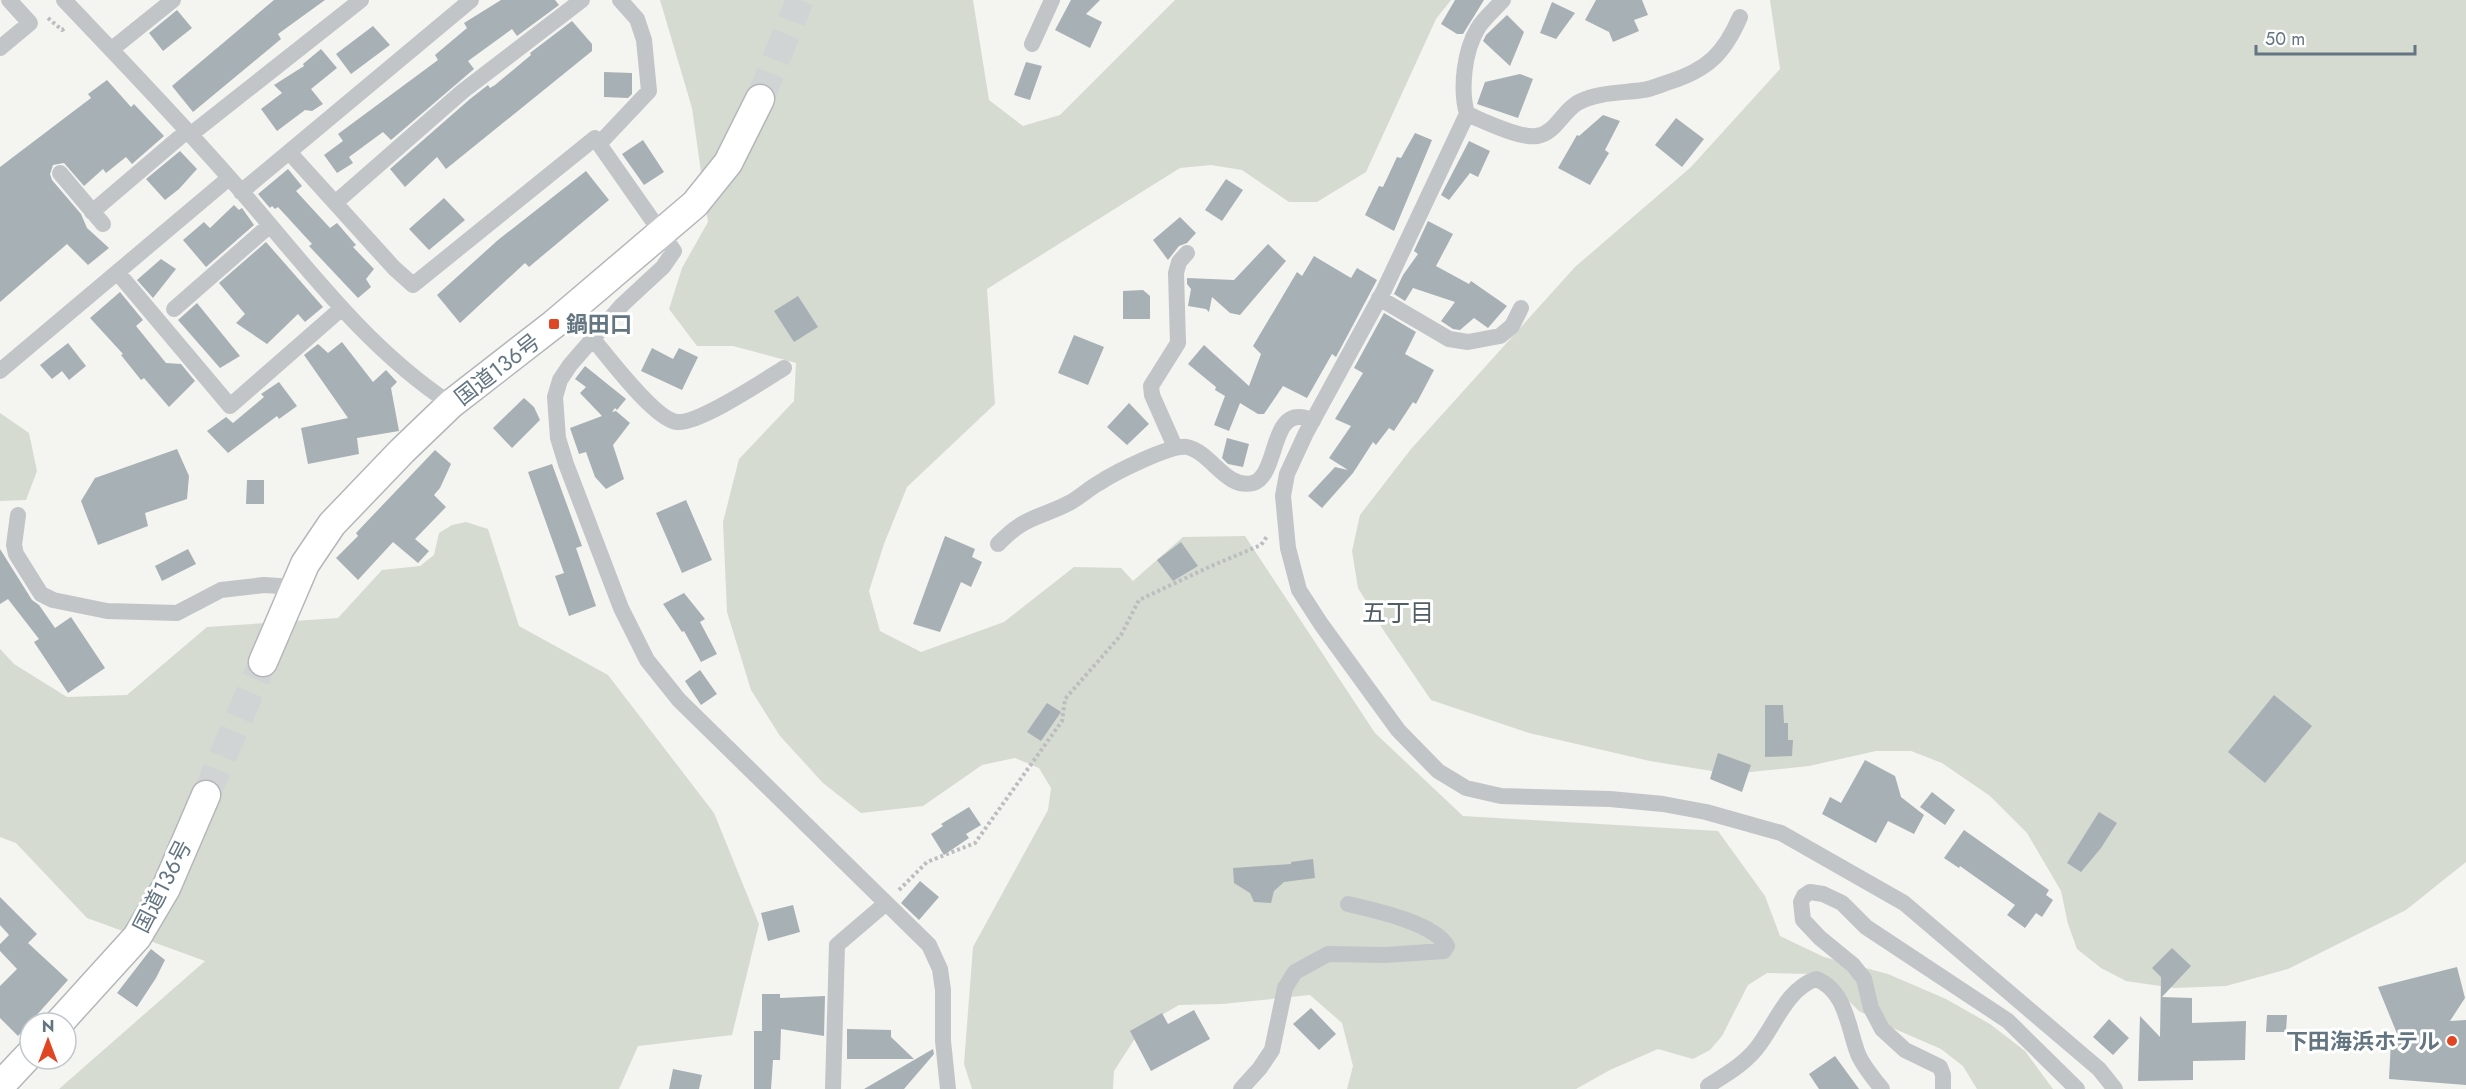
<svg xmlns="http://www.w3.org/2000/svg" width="2466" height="1089" font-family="Jost,'Noto Sans JP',sans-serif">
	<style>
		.green { fill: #d5dbd1 }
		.building { fill: #a7b0b5 }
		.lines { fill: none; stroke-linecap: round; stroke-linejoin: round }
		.trunk-tunnel { stroke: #d0d4d4; stroke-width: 28; stroke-dasharray: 28 14; stroke-linecap: butt }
		.trunk-casing { stroke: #b4b7ba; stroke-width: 31 }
		.path { stroke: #bbbdbf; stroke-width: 4; stroke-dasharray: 3 3; stroke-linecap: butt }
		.minor { stroke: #c1c5c8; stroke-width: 16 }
		.trunk { stroke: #fff; stroke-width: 28 }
		.poi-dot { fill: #e04624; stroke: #fff; stroke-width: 2 }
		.labels { text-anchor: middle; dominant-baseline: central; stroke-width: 6; stroke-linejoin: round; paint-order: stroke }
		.poi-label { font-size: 22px; font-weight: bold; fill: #637581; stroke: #fff; text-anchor: start }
		.street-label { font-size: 22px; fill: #637581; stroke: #fff }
		.neighbourhood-label { font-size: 24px; fill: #515e66; stroke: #fff }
	</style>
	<rect width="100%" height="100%" fill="#f4f4f0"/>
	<path class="green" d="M660,0H973L989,100L1023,126L1060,115L1175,0H1451L1436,19L1366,172L1317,202H1289L1242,170L1211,165L1180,168L987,289L995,404L907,487L884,544L869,591L880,631L921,652L1004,622L1074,567L1121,568L1133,581L1183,537L1245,536L1375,733L1463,816L1718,831L1765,896L1780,936L1824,957L1888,974L1946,999L1990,1024L2025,1051L2053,1089H1977L1963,1066L1941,1049L1888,1026L1859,1011L1829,982L1811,974L1767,973L1748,985L1722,1036L1710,1050L1693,1059L1658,1049L1610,1070L1576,1089H1347L1353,1066L1342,1023L1310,995L1222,1004L1179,1005L1143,1026L1114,1071L1113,1089H972L964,1064L973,947L1048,810L1051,788L1039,768L1015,758L982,765L923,806L861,813L823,783L780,736L751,690L727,612L723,522L739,459L794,401L796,363L733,346H697L669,309L682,268L708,222L692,108Z
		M1770,0H2466V862L2406,910L2288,969L2226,986L2174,988L2126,981L2101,968L2077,949L2068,924L2061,891L2027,833L1990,796L1942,763L1911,751H1876L1809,766L1730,774L1650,761L1529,733L1431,700L1384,631L1358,588L1352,551L1360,515L1411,449L1575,267L1691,167L1780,69Z
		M0,413L29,433L37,471L26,500L0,501Z
		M466,522L488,529L519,626L608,675L714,813L759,924L732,1035L638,1046L619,1089H59L205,961L87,918L16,843L0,837V649L14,664L67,697L127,695L207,627L338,618L382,570L420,566L434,555L439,533L452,525Z"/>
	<path class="building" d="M274,0H325L278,34L281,39L193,112L172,86Z
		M501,0H555L559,5L517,36L512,29L468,61L474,69L391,140L383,132L349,157L353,163L337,173L324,155L343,141L338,134L438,60L435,55L467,28L464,23Z
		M1071,0H1100L1086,14L1102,22L1090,48L1055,30Z
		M1455,0H1484L1463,34H1457L1441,24Z
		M1596,0H1642L1648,15L1634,20L1639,31L1613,42L1609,32L1585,20Z
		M1552,2L1575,13L1556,39L1540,33Z
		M177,10L192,28L163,51L149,33Z
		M1507,15L1524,32L1510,66L1483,41L1486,35Z
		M572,21L592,44V51L446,169L437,157L405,187L390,169L470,99L488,85L490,88L495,85L531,55L530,53Z
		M373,26L390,45L351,74L336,54Z
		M321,49L337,68L311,89L323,104L312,111L305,110L277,131L261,109L282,93L274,85L304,66L303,64Z
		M1026,62L1042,66L1030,100L1014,95Z
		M604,72L632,73V94L628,98L604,97Z
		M1520,74L1533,79L1518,118L1477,104L1485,82Z
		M107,80L131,107L134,104L164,136L132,164L126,157L106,173L103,169L84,186L64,163L53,165L50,174L52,180L81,214L87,228L109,248L88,265L67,244L0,302V167L91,98L88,94Z
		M1603,115L1620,121L1605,150L1609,153L1590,185L1558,168L1577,135L1579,136Z
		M1676,118L1704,139L1682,167L1655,145Z
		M1415,133L1432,140L1394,231L1365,215L1379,186L1383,187L1397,157L1401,158Z
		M643,140L664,172L644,185L622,154Z
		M1469,141L1490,151L1478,177L1470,173L1449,200L1441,195Z
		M180,151L197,169L179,189L165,200L146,179Z
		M288,169L302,186L296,191L330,228L337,223L356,245L353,247L374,269L366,279L371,287L358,298L309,246L312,244L278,207L275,209L272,206L270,208L258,194Z
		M586,171L609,200L529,267L525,263L460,323L437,295L498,240Z
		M1226,179L1243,190L1222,221L1205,210Z
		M444,198L465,220L429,250L409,229Z
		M234,205L239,210L242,208L254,225L206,267L183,240L204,222L210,228Z
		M1180,217L1196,233L1187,243L1179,246L1168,260L1153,240Z
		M1428,221L1453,234L1436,266L1469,284L1471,281L1507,306L1488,328L1474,318L1460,330L1453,329L1441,321L1455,302L1413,288L1405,301L1394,294L1403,275L1418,254L1414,251Z
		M266,242L323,307L305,322L298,314L267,344L236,323L245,314L219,283Z
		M1268,244L1286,261L1240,315L1230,313L1212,297L1209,312L1206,309L1188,306L1191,289L1187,284V278L1234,280Z
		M1314,256L1351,278L1357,268L1377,280L1336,357L1332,354L1307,398L1283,386L1264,414H1258L1240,403L1229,431L1214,425L1225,396L1215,390L1216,387L1188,364L1204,345L1249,386L1261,354L1253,346L1297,272L1302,276Z
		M161,259L176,269L153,298L137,280Z
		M1143,290L1150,296V319H1123V291Z
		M120,292L143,320L136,326L166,363L181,364L195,381L169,407L144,378L141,380L121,355L123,354L90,318Z
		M798,296L818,327L794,342L774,311Z
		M197,303L240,356L220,368L178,320Z
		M1384,313L1416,332L1405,354L1434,370L1416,404L1413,402L1394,431L1389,428L1376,445L1373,442L1353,473L1322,508L1308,496L1335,467L1348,470L1329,458L1351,426L1335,419L1363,373L1354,368Z
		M1074,335L1104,347L1088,385L1058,373Z
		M342,342L373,382L386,370L397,382L391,388L399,431L357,438L359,454L308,464L301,428L348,418L304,355L318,344L328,353Z
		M68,343L86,366L69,380L62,371L52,379L40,365Z
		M652,348L673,359L679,348L698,357L682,390L641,371Z
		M585,366L626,399L617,410L615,408L612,412L616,411L630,423L613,445L624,479L606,489L595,477L586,452L579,454L570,428L602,416L580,393L586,387L575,379Z
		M279,382L297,406L279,419L277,416L228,453L207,431L226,417L233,423L264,397L261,394Z
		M524,398L534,407L540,420L512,448L493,428Z
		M1129,403L1149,424L1127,445L1107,427Z
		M1227,438L1249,444L1243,467L1228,464L1222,458Z
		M177,449L189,476L187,499L145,513L148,526L98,545L81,501L95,478Z
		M435,450L451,464L440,488L434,495L446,507L415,539L429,551L418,563L393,542L358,580L336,558L358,536L356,533Z
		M552,464L582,546L576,548L596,606L569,616L555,576L564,573L528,472Z
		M247,480H264V504H246Z
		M686,500L712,560L682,573L656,513Z
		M945,536L975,549L972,557L982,562L971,587L961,582L940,632L913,624Z
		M1181,542L1198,566L1173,581L1157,560Z
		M0,549L32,600L39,605L55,628L71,617L105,668L68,693L34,642L39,639L8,599L0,604Z
		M188,549L196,564L162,581L155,566Z
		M684,593L705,619L700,622L717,654L701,662L684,631L682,632L663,604Z
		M700,670L717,694L701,705L685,681Z
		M2274,695L2312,726L2265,783L2228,752Z
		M1047,703L1061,712L1041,741L1027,732Z
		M1765,705H1783L1784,723H1788V740H1793L1792,756L1765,757Z
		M1718,753L1751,765L1742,792L1710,779Z
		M1865,760L1895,776L1901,797L1924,815L1914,834L1888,821L1876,843L1822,814L1830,797L1841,803Z
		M1932,792L1955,810L1945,825L1920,807Z
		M969,807L981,825L966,834L969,838L944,855L931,834L943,826L941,824Z
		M2099,812L2117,823L2101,848L2081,872L2067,863Z
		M1964,830L2049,890L2046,895L2053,900L2042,917L2036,913L2025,928L2007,915L2015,905L1960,866L1959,868L1944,858Z
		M1313,859L1315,878L1284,882L1274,891L1271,903L1254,902L1250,893L1234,883L1233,868L1291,864V862Z
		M920,881L939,897L919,920L901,903Z
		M0,897L37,934L28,943L68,980L18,1036L0,1018V986L17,969L0,951V944L9,935L0,925Z
		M793,905L800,932L768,941L761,913Z
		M2172,948L2191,966L2162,997L2192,998V1023L2246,1021L2245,1060L2193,1061V1080L2138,1081L2140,1016L2160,1037L2161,977L2152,968Z
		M151,949L165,960L156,978L137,1007L117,993Z
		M2457,967L2465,998L2450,1021L2466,1020V1085L2389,1079L2391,1041H2400L2378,987Z
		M762,994H780V998L825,996L824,1036L781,1029L780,1060H773L771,1089H754V1031H762Z
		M1311,1008L1336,1034L1319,1050L1293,1024Z
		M1194,1010L1210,1039L1151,1071L1130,1031L1162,1013L1168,1024Z
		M2267,1015H2287L2286,1032H2266Z
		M2109,1019L2129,1038L2113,1055L2093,1037Z
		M847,1029L891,1030V1037L914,1059H847Z
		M933,1049L934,1054L904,1089H864Z
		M1835,1056L1859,1089H1819L1809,1074Z
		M673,1069L702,1075L699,1089H669Z"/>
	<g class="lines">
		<path class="trunk-tunnel" d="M760,99L800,0
			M206,795L263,662"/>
		<defs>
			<path id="trunk" d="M263,662L305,564L332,524L402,451L451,404L554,324L695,204L728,163L760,99
				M59,1023L137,937L166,888L206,795
				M0,1086L30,1054"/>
		</defs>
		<use href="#trunk" class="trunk-casing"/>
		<path class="path" d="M48,18L62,30L65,28
			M899,890L927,862L975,843L1062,721L1065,699L1121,635L1139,600L1209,567L1261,545L1268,535"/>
		<path class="minor" d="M64,0C124,63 184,125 241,191C306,266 367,349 451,404
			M1503,0C1495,9 1484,18 1478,28C1464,51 1460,89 1467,114L1384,290L1306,433L1287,474L1283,496L1288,548L1299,590L1321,624L1398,730L1438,771L1466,788L1501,796L1610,799L1663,804L1706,812L1781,833L1904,903L2099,1069L2115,1089
			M1032,44L1052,0
			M0,48L30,23L9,0
			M112,49L173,0
			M1467,114C1484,121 1520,139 1537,136C1556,133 1563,110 1579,102C1598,92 1623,93 1643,90C1651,89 1660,85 1669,82C1707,70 1724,54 1740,17
			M190,135L361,0
			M599,144L649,91L644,40L637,19L620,0
			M289,152L394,268L413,285L595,138L599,144L674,251L663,267L622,305L570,365L560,380L555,397L558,438L566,464L621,608L647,660L679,700L929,945L940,969L943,990V1041L948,1089
			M60,173L103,224
			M241,192L471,0
			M335,203L463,91L582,0
			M92,212L187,131
			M118,273L230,406L342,308
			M1379,298L1449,339L1468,342L1500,336L1512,326L1521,308
			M174,309L270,225
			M593,339C608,357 655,420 677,422C699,424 763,381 784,368
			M0,371L229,178
			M1175,447L1152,395L1151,386L1178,343L1176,273L1179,262L1187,253
			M18,515L14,545L16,554L41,594L53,600L107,611L177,613L221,590L264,585L295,587
			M998,544C1004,538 1011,531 1019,526C1033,516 1053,512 1069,503C1079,498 1088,489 1099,483C1114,473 1171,444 1187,447C1211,452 1226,490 1253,483C1277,476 1271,415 1300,417C1304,417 1309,419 1313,421
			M1708,1086C1725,1075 1743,1065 1756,1049C1775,1026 1786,989 1816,979C1846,990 1848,1028 1858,1054C1863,1066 1874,1079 1882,1089
			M833,1089L837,945L885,904
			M1241,1089L1260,1068L1272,1050L1285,988L1295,972L1328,954L1385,955L1444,951L1447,946C1434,923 1374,910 1348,904
			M1943,1089V1075L1940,1067L1905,1050L1882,1029L1871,1008L1864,979L1853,965L1820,938L1803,920L1801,902L1804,896L1810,892L1823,894L1842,903L1866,927L2008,1021L2077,1089"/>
		<use href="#trunk" class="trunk"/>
	</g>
	<g class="poi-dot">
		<rect x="548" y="318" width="12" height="12" rx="3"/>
		<circle cx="2452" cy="1041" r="6"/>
	</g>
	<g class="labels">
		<g class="poi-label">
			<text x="566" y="324">鍋田口</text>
			<text x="2440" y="1041" text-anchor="end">下田海浜ホテル</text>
		</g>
		<g class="street-label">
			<text transform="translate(497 369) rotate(-38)">国道136号</text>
			<text transform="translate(162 886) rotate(-63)">国道136号</text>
		</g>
		<g class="neighbourhood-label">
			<text x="1398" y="612">五丁目</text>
		</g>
	</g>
	<g transform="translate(48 1041)"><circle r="28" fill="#ffffff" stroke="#c1c8cd" stroke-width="1.5"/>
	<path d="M0-4.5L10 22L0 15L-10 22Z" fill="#e04624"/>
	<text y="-9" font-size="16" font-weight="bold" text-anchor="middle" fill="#637581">N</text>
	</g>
	<path d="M2256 45v9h159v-9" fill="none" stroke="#637581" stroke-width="3"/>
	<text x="2265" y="45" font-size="18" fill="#637581" stroke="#ffffff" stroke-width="4.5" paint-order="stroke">50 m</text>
</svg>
